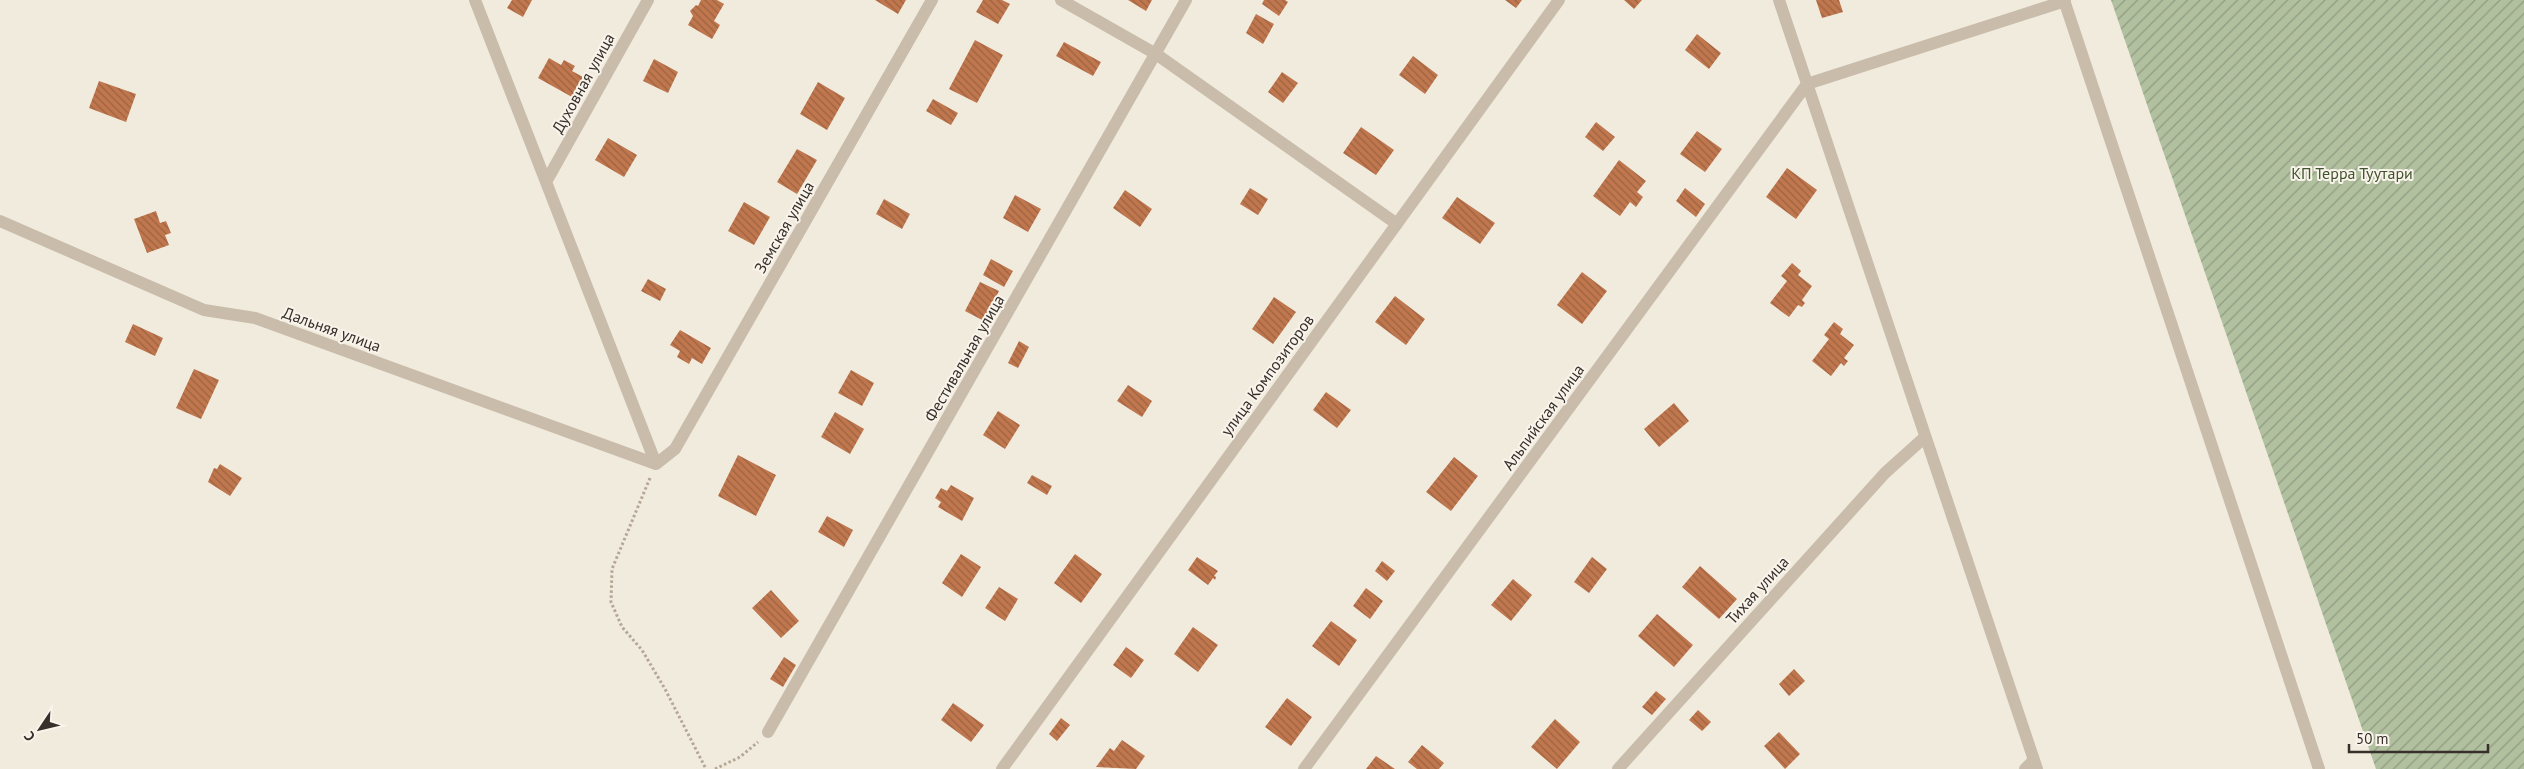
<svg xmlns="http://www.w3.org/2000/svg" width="2524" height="769" font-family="'PT Sans',sans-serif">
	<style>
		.garden { fill: url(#garden-furrows) }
		.building { fill: url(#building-back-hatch) }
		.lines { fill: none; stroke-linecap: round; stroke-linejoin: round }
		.path { stroke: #b5a695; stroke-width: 3; stroke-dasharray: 2.5 2.5; stroke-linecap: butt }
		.minor { stroke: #c9bcab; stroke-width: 12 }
		.labels { text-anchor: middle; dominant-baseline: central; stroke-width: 4; stroke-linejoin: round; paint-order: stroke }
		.street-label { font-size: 16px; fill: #372f2a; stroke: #f9f4eb }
		.park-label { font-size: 16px; fill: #42542f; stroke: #f9f4eb }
	</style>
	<defs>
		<pattern id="garden-furrows" width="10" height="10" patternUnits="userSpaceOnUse" patternTransform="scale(1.25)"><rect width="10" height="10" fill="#b1c09f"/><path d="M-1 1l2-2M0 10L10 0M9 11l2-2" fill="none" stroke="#919c82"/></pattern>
		<pattern id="building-back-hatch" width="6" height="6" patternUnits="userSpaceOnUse" patternTransform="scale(1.25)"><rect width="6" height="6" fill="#c0774e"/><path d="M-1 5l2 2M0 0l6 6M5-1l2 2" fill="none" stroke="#9d6241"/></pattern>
	</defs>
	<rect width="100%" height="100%" fill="#f1ebde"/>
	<path class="garden" d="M2111,0H2524V769H2376Z"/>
	<path class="building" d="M512,0H532L523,17L507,8Z
		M701,0H717L724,4L714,21L720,25L712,39L688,25L693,16L690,11L696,5L698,6Z
		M875,0H906L898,14Z
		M983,0H1002L1010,4L998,24L976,12Z
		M1128,0H1152L1146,11Z
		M1264,0H1285L1288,2L1279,16L1262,4Z
		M1505,0H1522L1516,8Z
		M1624,0H1642L1634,9Z
		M1816,0H1839L1843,12L1822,18Z
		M1256,14L1274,24L1263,44L1246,33Z
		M1697,34L1721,53L1709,69L1685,50Z
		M975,40L1003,55L977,103L949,89Z
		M1064,42L1101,62L1093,76L1056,56Z
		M1413,56L1438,75L1425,94L1399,75Z
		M549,58L561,65L564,60L575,66L572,71L583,77L572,97L538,78Z
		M654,59L678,72L668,93L643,81Z
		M1282,72L1298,83L1283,103L1268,92Z
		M99,81L136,94L126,122L89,108Z
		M818,82L845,98L827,130L800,114Z
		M933,99L958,113L951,125L926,111Z
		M1596,122L1615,137L1603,151L1585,137Z
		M1361,127L1394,150L1376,175L1343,153Z
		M1697,131L1722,149L1705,172L1680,154Z
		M608,138L637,155L624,177L595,160Z
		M797,149L817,160L797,194L777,182Z
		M1619,160L1646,181L1637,192L1643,197L1636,207L1630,202L1620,216L1593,196Z
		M1787,168L1817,190L1796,219L1766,197Z
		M1250,188L1268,199L1258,215L1240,204Z
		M1685,188L1705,204L1696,217L1676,201Z
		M1125,190L1152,209L1140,227L1113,208Z
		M1015,195L1041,209L1028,232L1003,218Z
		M1457,197L1495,223L1480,244L1442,218Z
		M884,199L910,214L902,229L876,214Z
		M744,202L770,217L754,245L728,231Z
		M156,211L160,223L166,221L171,233L165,235L169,245L147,253L134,219Z
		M991,259L1013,271L1004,287L983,275Z
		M1792,263L1801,271L1798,275L1812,286L1802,300L1805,303L1802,307L1798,305L1789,317L1770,303L1787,281L1781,276Z
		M1582,272L1607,291L1582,324L1557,305Z
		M648,279L666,289L660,301L641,291Z
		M980,282L999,291L984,321L965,311Z
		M1395,296L1425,319L1406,345L1375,322Z
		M1274,297L1296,312L1273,344L1252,329Z
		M1834,322L1843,329L1840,334L1854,345L1844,358L1848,361L1844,366L1841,363L1831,376L1812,361L1829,339L1824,335Z
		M133,324L163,338L155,356L125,342Z
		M680,330L711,348L702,364L692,358L689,364L677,357L680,351L670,345Z
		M1019,341L1029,347L1018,368L1008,363Z
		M194,369L219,380L201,419L176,408Z
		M851,370L874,383L862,406L838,393Z
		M1128,385L1152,401L1142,417L1117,401Z
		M1326,392L1351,410L1337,428L1313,410Z
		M1674,403L1689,421L1659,447L1644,429Z
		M998,411L1020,425L1005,449L983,435Z
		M835,412L864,429L850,454L821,437Z
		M738,455L776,475L756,516L718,496Z
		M1454,457L1478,476L1451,511L1426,492Z
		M220,464L242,478L230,496L208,482L214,468L217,469Z
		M1032,475L1052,486L1047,495L1027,483Z
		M951,485L974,498L962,521L938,507L941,502L935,498L941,488L947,491Z
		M827,516L853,530L844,547L818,532Z
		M961,554L981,567L962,597L942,583Z
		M1075,554L1102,574L1081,603L1054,583Z
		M1197,557L1218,571L1214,576L1216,577L1215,580L1213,578L1208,585L1188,570Z
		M1592,557L1607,569L1589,593L1574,582Z
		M1382,561L1395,571L1387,581L1375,571Z
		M1700,566L1737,599L1719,619L1682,587Z
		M1513,579L1532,595L1511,621L1491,605Z
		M999,587L1018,599L1005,621L985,608Z
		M1366,588L1383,601L1370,619L1353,606Z
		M771,590L799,621L781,638L752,608Z
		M1657,614L1693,645L1674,667L1638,636Z
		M1331,621L1357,640L1339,666L1312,646Z
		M1193,627L1218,645L1198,672L1174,654Z
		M1126,647L1144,660L1131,678L1113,665Z
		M784,657L796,665L783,687L770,679Z
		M1794,669L1805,681L1789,696L1779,684Z
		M1656,691L1666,699L1652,715L1642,707Z
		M1287,698L1312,717L1291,746L1265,727Z
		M953,703L984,725L971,742L941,720Z
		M1698,710L1711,722L1702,731L1689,720Z
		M1061,718L1070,725L1057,741L1049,734Z
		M1555,719L1580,742L1557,769L1531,747Z
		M1779,732L1800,754L1785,769L1764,746Z
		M1122,740L1145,756L1136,769L1096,767L1110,748L1114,751Z
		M1422,745L1444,763L1439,769H1417L1408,762Z
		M1376,756L1395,769H1366Z"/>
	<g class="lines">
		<path class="path" d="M650,478L612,569L611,602L622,627L642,650L665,689L706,769
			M715,769L740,757L758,742"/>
		<path class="minor" d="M475,0L656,464
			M1061,0L1156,54L1397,224
			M1779,0L2037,769
			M2064,0L2319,769
			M1807,84L2065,1
			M546,182L648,0
			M0,221L204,310L255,318L656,464
			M656,464L675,449L932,0
			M768,732L1186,0
			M1002,769L1559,0
			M1304,769L1807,84
			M1618,769L1885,473L1925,437
			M2025,769L2034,760"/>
	</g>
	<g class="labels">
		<g class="street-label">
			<text transform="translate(583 83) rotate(-61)">Духовная улица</text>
			<text transform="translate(784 227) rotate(-60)">Земская улица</text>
			<text transform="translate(332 329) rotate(20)">Дальняя улица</text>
			<text transform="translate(964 358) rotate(-60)">Фестивальная улица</text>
			<text transform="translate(1267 375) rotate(-54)">улица Композиторов</text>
			<text transform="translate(1543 417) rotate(-54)">Альпийская улица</text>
			<text transform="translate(1757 590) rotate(-48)">Тихая улица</text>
		</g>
		<g class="park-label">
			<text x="2352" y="173">КП Терра Туутари</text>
		</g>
	</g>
	<g transform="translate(40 729) rotate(235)" stroke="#f9f4eb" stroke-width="4" paint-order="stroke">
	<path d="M0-4L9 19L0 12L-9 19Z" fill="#372f2a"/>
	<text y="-8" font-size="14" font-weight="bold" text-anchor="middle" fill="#372f2a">С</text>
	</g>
	<path d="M2349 744v8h139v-8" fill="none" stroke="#372f2a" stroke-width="2.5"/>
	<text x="2356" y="744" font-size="15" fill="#372f2a" stroke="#f9f4eb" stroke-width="4" paint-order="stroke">50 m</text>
</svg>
